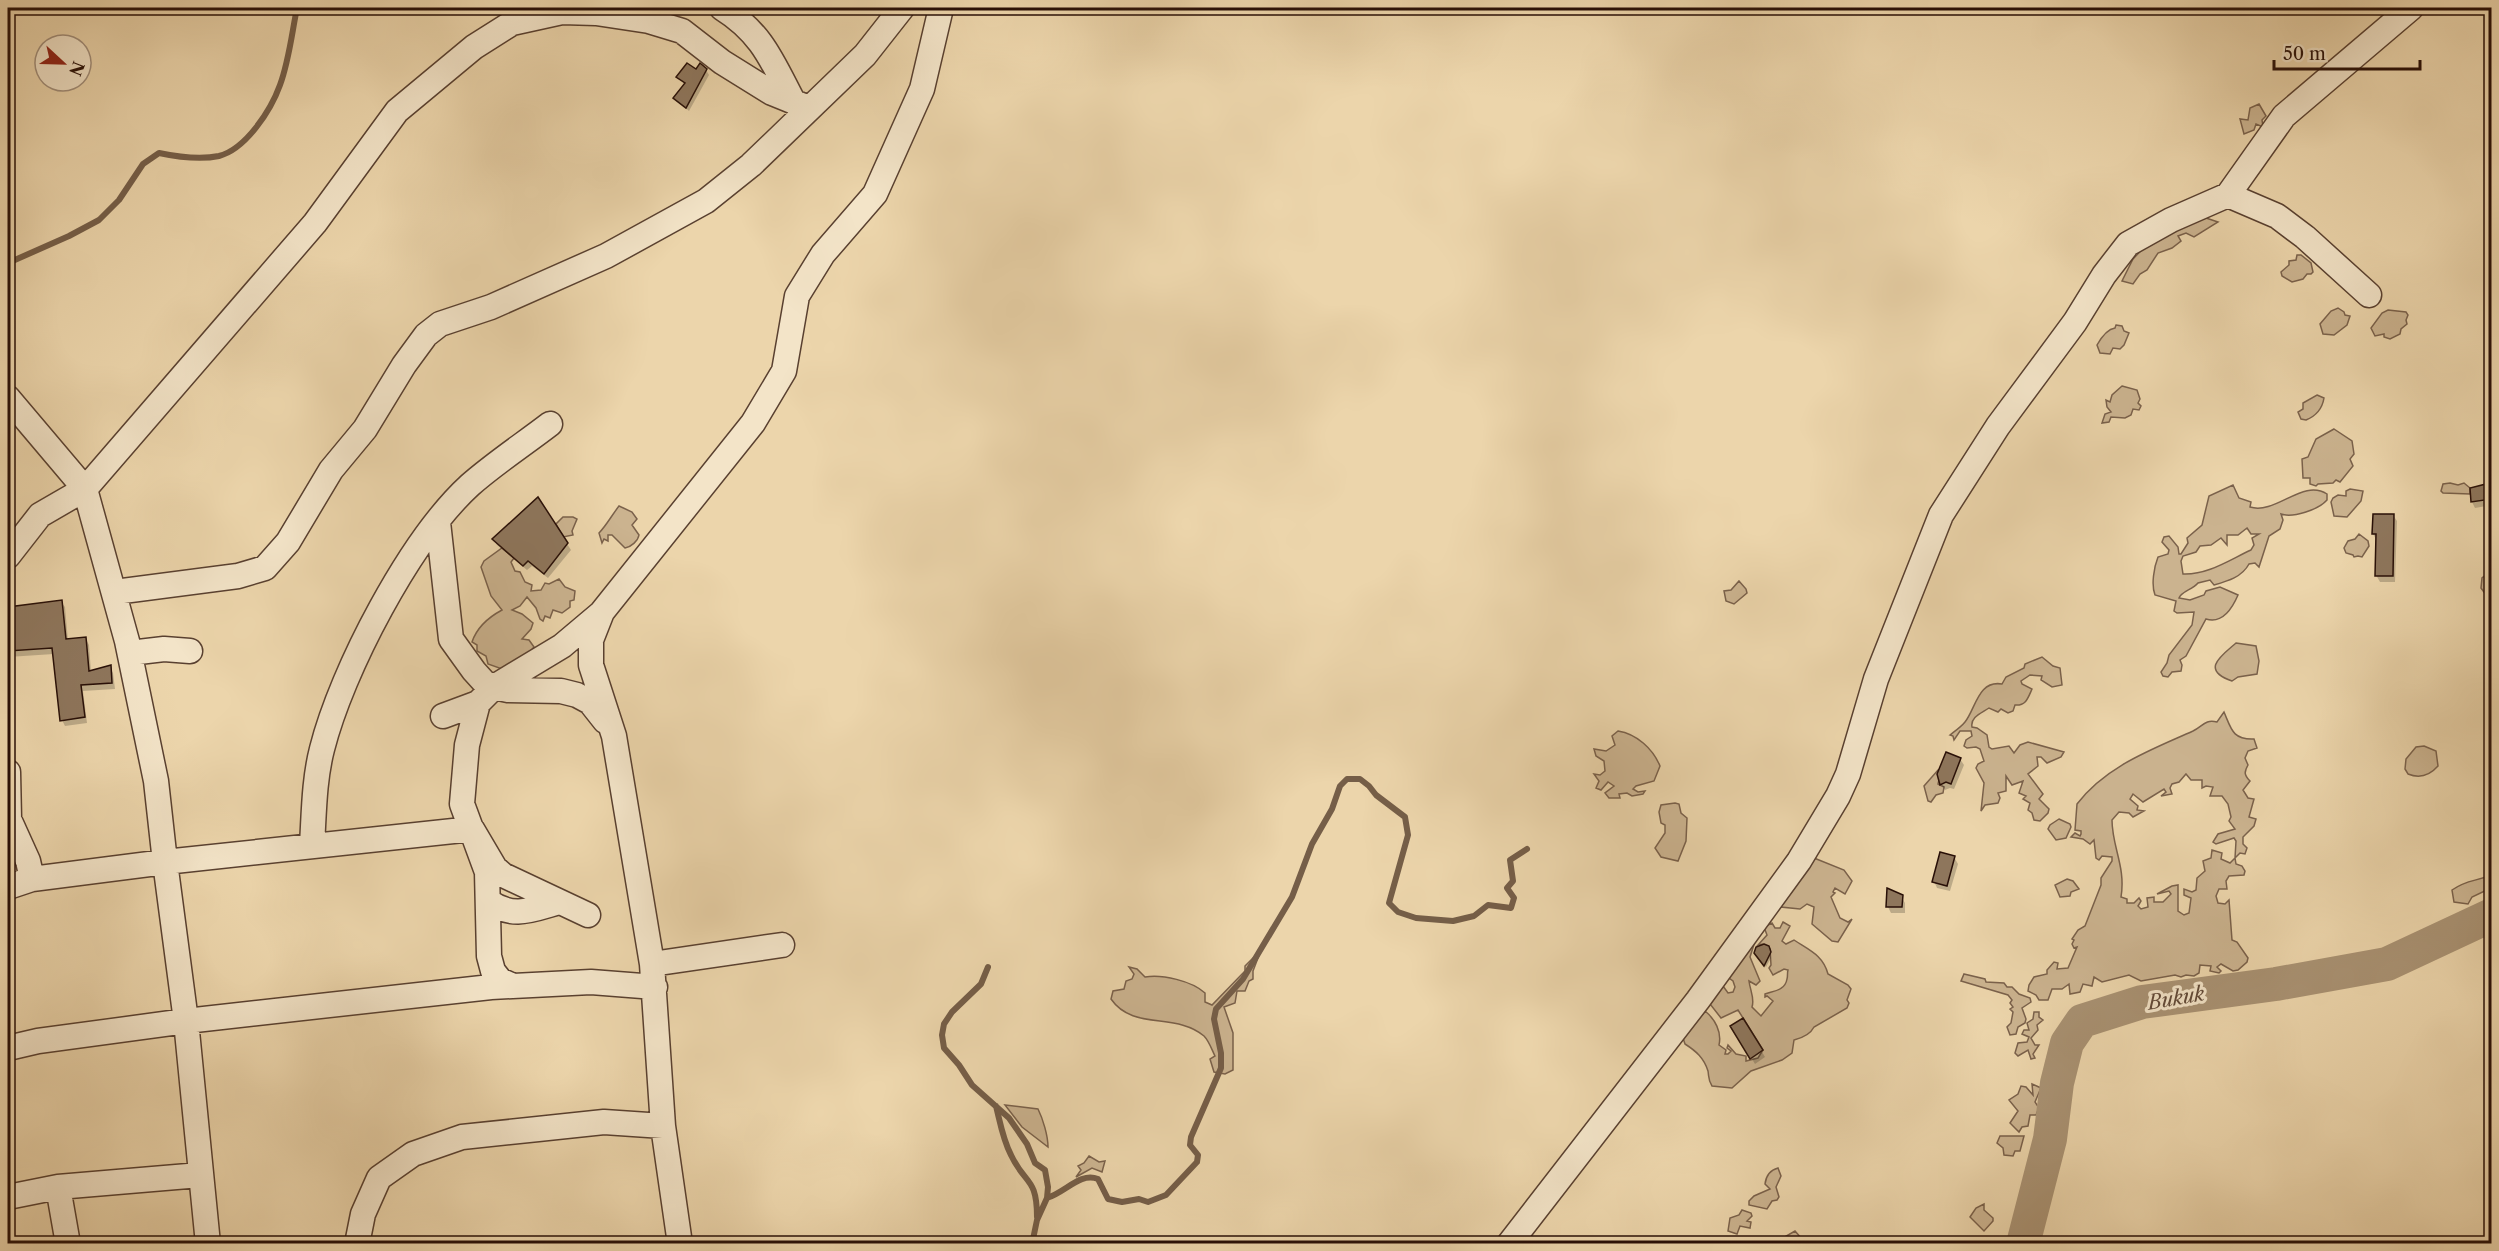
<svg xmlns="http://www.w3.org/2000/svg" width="2499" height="1251" font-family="'Libre Caslon Text',serif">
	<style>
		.green { fill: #cbb38f; stroke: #7a614b; stroke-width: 1.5; fill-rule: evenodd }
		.shadow { fill: #0003 }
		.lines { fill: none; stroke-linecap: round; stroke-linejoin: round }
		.stream { stroke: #755e48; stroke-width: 6 }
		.river { stroke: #a99273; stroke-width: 34 }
		.building { fill: #8e765c; stroke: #280f07; stroke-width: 1.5 }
		.street-casing { stroke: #594030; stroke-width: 27 }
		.street { stroke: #f3e4c8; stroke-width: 24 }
		.labels { text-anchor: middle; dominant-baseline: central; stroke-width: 6; stroke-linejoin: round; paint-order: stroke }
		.water-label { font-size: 20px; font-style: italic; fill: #624a38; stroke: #f3e4c8 }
	</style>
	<rect width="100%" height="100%" fill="#ecd5ab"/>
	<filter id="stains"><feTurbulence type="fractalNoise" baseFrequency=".00333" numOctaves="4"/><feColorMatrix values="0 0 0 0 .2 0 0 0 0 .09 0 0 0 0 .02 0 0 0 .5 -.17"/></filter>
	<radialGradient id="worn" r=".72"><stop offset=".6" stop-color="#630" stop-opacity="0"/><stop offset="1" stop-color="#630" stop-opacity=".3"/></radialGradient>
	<path class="green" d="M2259,104L2266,116L2262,120L2263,127L2256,124L2254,130L2244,134L2240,119L2248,120L2250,108Z
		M2206,218L2218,222L2194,237L2186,233L2178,236L2181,241L2172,248L2158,253L2147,270L2140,274L2133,284L2122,281L2133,259L2151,240L2171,230L2182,228L2186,224Z
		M2297,255H2301L2311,263L2313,272L2311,274H2307L2303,279L2292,282L2282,276L2281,272L2289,265V261L2296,260Z
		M2338,308L2344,312L2345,315L2350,316L2347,325L2334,335L2323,334L2320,324L2331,311Z
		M2388,310L2406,312L2408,315L2406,320L2407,324L2401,329L2400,334L2390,339L2384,337V334L2375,336L2371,328L2382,313Z
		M2116,325L2122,326L2124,331L2129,333L2124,345L2120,349L2113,348L2110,354L2100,353L2097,345C2101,338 2108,329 2115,328Z
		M2122,386L2137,390L2140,399L2138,403L2141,406L2139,410L2133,409L2131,415L2125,418L2111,417L2109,422L2102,423L2105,414L2111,412L2107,407L2106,400L2110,402L2112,395Z
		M2317,395L2324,398C2322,410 2316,416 2306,420L2301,419L2298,412L2303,409V403Z
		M2334,429L2352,441L2354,454L2350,459L2353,466L2340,482L2336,480L2333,483L2318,484L2316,486L2310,484V478H2303L2302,459L2308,457L2316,439Z
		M2450,483L2458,485L2464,483L2470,488V494L2443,493L2441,491L2443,484Z
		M2233,485L2239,498L2251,502L2250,507C2276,515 2303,478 2327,494V500C2318,510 2293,518 2281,514L2283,520L2280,529L2269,536L2259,567L2255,563L2249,564C2242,577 2228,581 2214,585L2210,580L2198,583C2192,590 2182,591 2179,598L2190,600L2204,595L2206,591L2220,587L2238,595C2232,609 2222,624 2206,619L2186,656L2180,660L2182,665L2181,671L2172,672L2168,677L2163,676L2161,672L2167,663L2169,655L2192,625L2194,612L2177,613L2174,611L2176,601L2155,595C2151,585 2154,567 2158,557L2168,554L2169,550L2162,542L2164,537L2169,536L2178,547L2179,554H2181L2188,543L2187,538L2202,525L2209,496ZM2247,528L2251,534H2259L2252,538L2254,545L2251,550C2229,560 2208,575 2183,574L2181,561L2183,556L2196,552L2200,546L2211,545L2221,538L2227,545V535H2238Z
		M2350,489L2363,491L2361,501L2347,517L2334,516L2331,502L2333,498L2338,495L2346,496V491Z
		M619,506L632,512L637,519L632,525L639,535C638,541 631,547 625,548L612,535H608V541L604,539L602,543L599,533C606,526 612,515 619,506Z
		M563,517H573L577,519L572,531L573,535L563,537L556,524Z
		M2359,534L2368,541L2369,546L2362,557L2358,556L2354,557L2353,555L2346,553L2344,548L2348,541L2355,539Z
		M502,548L514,558L511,562L515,571L520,572L525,582L532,585L531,591L541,590L545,583L549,584L559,579L565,587L575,591L574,600L570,601V607L562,613L553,610L550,618L545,616L543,621L540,619L536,608L527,597L520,606L512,610L522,614L533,623L531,629L522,639L529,640L534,647L529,653L502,669L488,664L486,656L477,651V645L472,642C477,627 489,617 502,610L491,596L481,567L484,561Z
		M2491,571H2492L2491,613L2489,599L2481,588L2482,578Z
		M1739,581L1746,589L1747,593L1734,604L1726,601L1724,591L1731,590Z
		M2236,643L2256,646L2259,661L2257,674L2238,677L2232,681C2200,670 2221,656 2236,643Z
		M2042,657L2053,666L2060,668L2062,685L2052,687L2041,680L2042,676L2030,675L2021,681L2022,684L2032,689C2028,698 2026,706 2015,705L2013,711L2008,713L2001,709L1998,712L1989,708C1982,713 1970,717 1972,727L1977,728L1987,735L1989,747L1992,749L2009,746L2014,753L2020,745L2028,742L2064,752L2061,757L2047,763L2041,757H2037L2038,766L2028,774L2043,794L2039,799L2049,809L2048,813L2040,821L2034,820L2032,813L2028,810L2030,803L2023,799L2026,796L2019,793L2023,781L2012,785L2006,776V791L1998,793L2000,798L1998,803L1985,805L1981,811L1984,783L1976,768L1978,764L1984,761L1980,749L1976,747L1967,748L1964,746L1966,740L1972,736L1971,731H1960L1954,740L1953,736L1950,735C1955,731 1961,727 1965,722C1976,708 1978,680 2002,684L2006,677L2024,668L2025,664Z
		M2224,712C2231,728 2232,740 2254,739L2257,748L2248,751L2245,758L2248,765C2244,772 2244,775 2250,781L2243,790L2248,798L2254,799L2249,817L2256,819L2254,826L2243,837V844L2247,848L2245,854L2240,853L2235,858L2236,864L2242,866L2245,871L2244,875L2229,876L2226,881L2227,889H2219L2216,896L2218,903L2225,904L2229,900L2232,940L2237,942L2248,958L2247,962L2238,970L2233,971L2221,964L2217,967L2221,971L2219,973L2210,971L2211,966L2200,965L2199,973L2194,976L2186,975L2181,977L2175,975L2141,981L2129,975L2102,982L2094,977L2092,986L2083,984L2080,992L2070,994L2069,984L2062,989H2052L2048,1000H2039L2036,995L2028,991L2029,985L2034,977L2047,974V970L2054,962L2058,963L2057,969L2068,968L2077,947L2074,948L2072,944L2074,940L2072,939L2078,930L2085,926L2101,885V878L2112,861V857L2102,856L2099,860L2096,858L2094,840L2090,844L2083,839L2071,837L2075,833L2080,836L2081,834V831L2075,830L2077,804C2106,766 2151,750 2193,731C2203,726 2205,719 2217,722ZM2186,774L2191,780H2202V788L2206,786L2213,787L2210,796H2222L2228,804L2231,817L2229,821L2235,829L2218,834L2213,842L2216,844L2234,838L2236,841L2235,858L2230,863L2221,859L2222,853L2212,850L2211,858L2203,861L2205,871L2197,878L2196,890L2192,892L2184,889V895L2191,898L2189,913L2184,915L2178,911V885L2172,886L2157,894L2169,891L2171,894L2163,902H2154V897L2147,898L2148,907L2141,909L2138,906L2141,901L2139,898L2134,903H2127V899L2121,897C2126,867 2112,847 2112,820L2119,812L2129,813L2133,817L2144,811L2137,810L2138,806L2130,799L2133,794L2143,802L2164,789L2166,792L2161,796L2172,794L2170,788L2172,784L2179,782Z
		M1618,731C1637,734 1653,749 1660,766L1654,781L1636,786L1633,789L1638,792L1645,791L1643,794L1632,796L1627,793L1619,794L1620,798H1609L1605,793L1614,786L1608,782L1601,790L1596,788L1599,781L1594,774L1600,775L1605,771L1604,761L1596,756L1594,749L1606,751L1615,745L1612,736Z
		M2424,746L2436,751L2438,766C2430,775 2420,779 2408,774L2405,769L2406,759L2416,747Z
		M1938,770L1941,771L1938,784L1944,787L1943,793L1936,795L1931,802L1928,801L1924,786Z
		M1675,803L1679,804L1681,813L1687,818L1686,841L1678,861L1661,857L1655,848L1665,833V825L1661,823L1659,812L1661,805Z
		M2059,819L2070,824L2071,827L2066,838L2056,840L2048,829L2050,825Z
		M1814,858L1844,870L1852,881L1845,894L1835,888L1833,892L1835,893L1831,897L1840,918L1848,922L1852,919L1838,942L1832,941L1812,924L1814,907L1807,904L1800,909L1781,907L1789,891Z
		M2491,875V888L2472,897L2468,904L2454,902L2452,890C2468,879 2475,882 2491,875Z
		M2067,879L2073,881L2079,889L2071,892L2070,896L2060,897L2055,885Z
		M1783,922L1790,926L1782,941L1786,944L1794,940C1809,950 1823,955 1828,974L1848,985L1851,989L1847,1000L1849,1003L1847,1008L1814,1027C1810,1035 1802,1038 1794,1040L1792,1053L1782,1060L1751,1071L1732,1088L1712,1086C1708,1080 1709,1077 1708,1071C1704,1058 1696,1051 1685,1044L1683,1038L1705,1011C1715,1019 1722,1032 1719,1045L1726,1050L1725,1054H1728L1731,1051L1727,1048L1728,1045L1736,1054L1746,1056V1061L1758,1058L1763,1050L1738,1010L1721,1018L1710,1004L1717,989L1723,986L1728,993L1733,992L1735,987L1733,981L1726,976L1756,938L1750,957L1760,981L1756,985L1749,981C1750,990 1755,999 1752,1007L1761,1016L1773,1001L1767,996L1765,997V994C1773,991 1785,991 1787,979C1788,976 1787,973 1788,970L1784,969L1773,975L1769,968L1771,965L1770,949L1763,944L1758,945L1767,935L1764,927L1772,923L1775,928H1780Z
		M1261,950L1253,971V979L1249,981L1245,991H1237L1235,1003L1224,1007L1233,1033V1070L1225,1074L1214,1072L1210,1059L1215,1056C1212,1050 1209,1041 1204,1036C1176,1012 1133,1031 1111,999L1113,991L1124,989L1126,981L1132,979L1134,974L1129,967L1137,969L1145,977C1162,974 1192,981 1205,993V1002L1212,1005L1245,971V966Z
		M1964,974L1985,979L1986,982L2004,983L2007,987H2012L2019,994L2030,998L2031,1002L2022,1008L2026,1019L2025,1023L2018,1027L2016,1034L2010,1035L2007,1027L2011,1023L2013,1012L2010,1009L2013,1007L2010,1003L2012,1000L2008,995L1961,981Z
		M2034,1012H2039V1017L2043,1020L2037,1025L2038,1030L2031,1038L2035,1045H2039L2033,1054L2035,1058L2031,1059L2028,1050L2018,1056L2015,1053L2018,1043L2027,1042L2029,1037L2022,1034L2024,1030H2029L2027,1023L2033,1019Z
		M2032,1084L2041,1088L2035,1102L2039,1108L2036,1115H2030L2028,1126L2022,1127L2019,1132L2010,1123L2018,1111L2009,1100L2018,1094L2021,1086L2026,1087L2033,1095Z
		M1005,1105L1038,1109C1043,1119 1048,1136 1048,1147L1022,1127Z
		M2000,1136H2024L2020,1151H2015L2013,1156L2004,1155L2003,1148L1997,1143Z
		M1089,1156L1099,1162L1105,1161L1102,1172L1092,1168L1076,1177L1081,1170L1078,1166L1084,1163Z
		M1778,1168L1781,1176L1776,1187L1779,1197L1777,1200L1772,1201L1767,1209L1749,1205V1201L1754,1196L1770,1189L1765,1184C1766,1176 1770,1170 1778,1168Z
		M1984,1204V1210L1993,1218V1221L1984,1231L1970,1217L1976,1208Z
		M1742,1210L1751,1213L1752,1216L1747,1221L1751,1222L1750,1228L1740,1226L1737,1234L1728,1231L1730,1218L1739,1215Z
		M1795,1231L1802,1239L1801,1242L1779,1243L1781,1239Z"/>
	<path class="shadow" d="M706,70L709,75L689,111L675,98L685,85L678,77Z
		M2472,489L2492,498V505L2475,508L2472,502Z
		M538,499L571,550L548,578L532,566L527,570L497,545L494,540Z
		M2393,515L2397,521L2395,582H2380L2376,575L2377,541L2373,534Z
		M61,602L65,607L68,641L86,639L89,645L91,672L110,667L113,673L115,689L83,691L87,723L65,726L62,720L54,654L8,657V608Z
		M1960,759L1964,765L1954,789L1950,788L1945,790L1941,784Z
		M1954,857L1958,864L1950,891L1937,888L1934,881Z
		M1901,896L1905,903V913H1891L1888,907Z
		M1770,950L1771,958L1766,967L1757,956Z
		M1743,1020L1765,1057L1755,1064L1732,1026Z"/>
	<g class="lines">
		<path class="stream" d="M8,263L69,236L99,220L119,200L143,164L159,153C178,157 200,160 219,156C246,149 271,110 280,85C289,61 292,32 297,8
			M988,967L981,984L952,1012L944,1024L942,1035L944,1048L959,1065L972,1085L1009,1118L1027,1144L1035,1163L1045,1170L1048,1187L1047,1198L1037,1220L1032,1244
			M996,1106C1000,1122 1003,1140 1011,1155C1025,1185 1037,1177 1037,1217
			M1047,1198C1066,1192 1080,1172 1098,1179L1108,1199L1122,1202L1139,1199L1148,1202L1166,1195L1197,1162L1198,1155L1190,1145L1191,1137L1221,1068V1053L1214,1019L1216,1009L1243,979L1292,897L1312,844L1332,809L1340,786L1347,779H1360L1369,786L1376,795L1405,817L1408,835L1389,903L1398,912L1416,918L1453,921L1474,916L1488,905L1511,908L1514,898L1507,888L1513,881L1510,860L1527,849"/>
		<path class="river" d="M2023,1244L2050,1139L2057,1083L2067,1043L2082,1021L2142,1002L2276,984L2387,964L2492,915"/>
	</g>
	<path class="building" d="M687,63L696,69L700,63L707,69L686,108L673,98L685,83L676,77Z
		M2486,484L2492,499L2471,502L2470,488Z
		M538,497L568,543L544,574L528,561L523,566L492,539Z
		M2373,514H2394L2393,576H2375L2376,534H2372Z
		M62,600L66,639L86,637L89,671L111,665L112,683L81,685L85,717L60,721L52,648L8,651V607Z
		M1946,752L1961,758L1951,784L1946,782L1940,785L1937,774Z
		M1940,852L1955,856L1947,886L1932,882Z
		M1887,888L1903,895L1902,907H1886Z
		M1764,944L1769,946L1771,952L1764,966L1754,953L1756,947Z
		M1743,1018L1763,1050L1750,1059L1730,1026Z"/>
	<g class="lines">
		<defs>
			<path id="street" d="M722,8C762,33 772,61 793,101
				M2228,195L2277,216L2305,237L2369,295
				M8,398L85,489L127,641L156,781L165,862L186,1021L208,1244
				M438,522L451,639L474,671L484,682L494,687L508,690L561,691L577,695L590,702L605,721
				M8,556L40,515L85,489L315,223L397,111L474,47L512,23L562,12L596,13L649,21L682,31L722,62L772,93L809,108
				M115,592L238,576L265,568L288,542L331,470L365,429L404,365L426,335L440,324L491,307L606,256L706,201L751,165L865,55L902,8
				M130,653L164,649L190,651
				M478,703L467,745L462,804L487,872L489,956L493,971L500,980L513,986
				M443,716L478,703L494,687L562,646L600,614
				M8,772L9,819L28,861L32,879
				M312,845C314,813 314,780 322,749C342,670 410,540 470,485C495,463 524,444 550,424
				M8,887L32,879L165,862L472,829L495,868L503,875L588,915
				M488,901C513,919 531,910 559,902
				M652,964L782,945
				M8,1048L38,1041L186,1021L491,987L591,982L655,987
				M58,1187L68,1244
				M8,1197L58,1187L200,1175
				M357,1244L363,1214L379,1178L413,1154L462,1137L538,1129L604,1122L663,1126
				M680,1244L663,1126L652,964L614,736L591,665V640L602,612L753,423L784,371L797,296L823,254L875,194L922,89L941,8
				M1509,1244L1698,1000L1799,861L1838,796L1848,774L1876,679L1941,515L1998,426L2075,322L2104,275L2128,244L2171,220L2228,195L2284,116L2411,8"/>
		</defs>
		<use href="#street" class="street-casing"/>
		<use href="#street" class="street"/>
	</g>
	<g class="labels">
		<g class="water-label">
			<text transform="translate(2176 998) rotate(-10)">Bukuk</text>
		</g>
	</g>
	<rect width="2499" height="1251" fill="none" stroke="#ecd5ab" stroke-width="30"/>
	<rect x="9" y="9" width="2481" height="1233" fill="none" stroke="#280f07" stroke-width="3"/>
	<rect x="15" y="15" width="2469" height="1221" fill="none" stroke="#280f07" stroke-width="1.5"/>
	<g transform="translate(63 63) rotate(112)"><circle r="28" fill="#f3e4c8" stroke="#a28f7b" stroke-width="1.5"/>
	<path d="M0-4.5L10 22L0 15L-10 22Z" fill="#8f2418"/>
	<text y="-9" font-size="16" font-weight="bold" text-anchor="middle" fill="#280f07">N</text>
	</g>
	<path d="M2274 60v9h146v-9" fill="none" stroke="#280f07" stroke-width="3"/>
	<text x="2283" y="60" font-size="18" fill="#280f07" stroke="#f3e4c8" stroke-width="4.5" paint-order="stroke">50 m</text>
	<rect width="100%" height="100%" filter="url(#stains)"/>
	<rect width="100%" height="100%" fill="url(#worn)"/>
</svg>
